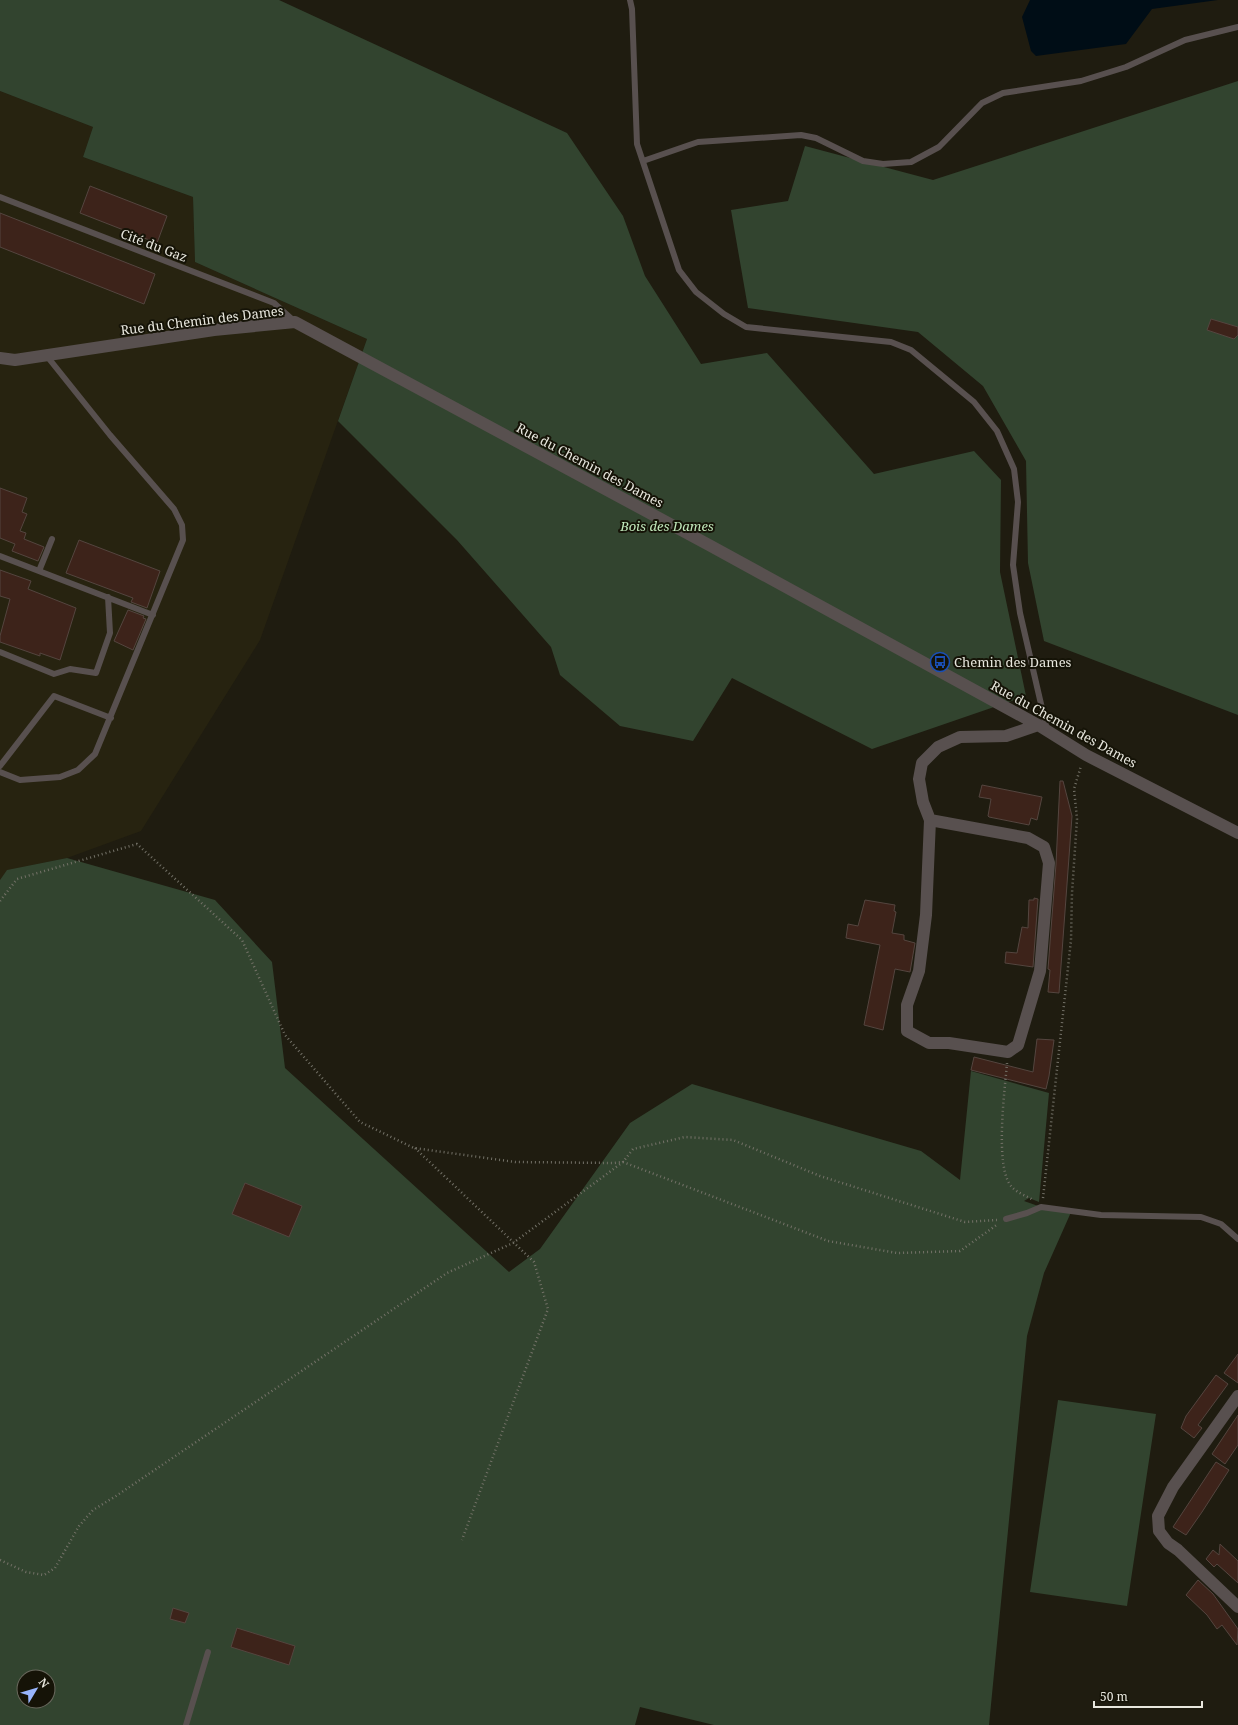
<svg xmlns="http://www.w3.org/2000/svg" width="1238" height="1725" font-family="'Noto Serif',serif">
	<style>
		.built { fill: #272310 }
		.green { fill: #32442f; fill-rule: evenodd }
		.water { fill: #000d16 }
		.building { fill: #3d231a; stroke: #54453f }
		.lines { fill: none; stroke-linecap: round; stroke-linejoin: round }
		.path { stroke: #747268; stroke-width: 2.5; stroke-dasharray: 1 3; stroke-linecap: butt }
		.lane { stroke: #58504f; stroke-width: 6 }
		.street { stroke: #58504f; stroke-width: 12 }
		.labels { text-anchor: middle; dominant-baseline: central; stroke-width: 4; stroke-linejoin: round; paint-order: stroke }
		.street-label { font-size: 13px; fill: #e8e7de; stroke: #151307 }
		.park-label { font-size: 13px; font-style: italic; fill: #c1e8bb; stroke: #151307 }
		.poi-label { font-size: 13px; fill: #e8e7de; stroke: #151307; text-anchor: start }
	</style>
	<rect width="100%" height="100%" fill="#1f1c10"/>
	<path class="built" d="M0,91L93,127L83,157L193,197L195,262L367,339L260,640L141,831L67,858L8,870L0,880Z"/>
	<path class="green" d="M0,0H279L567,133L623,216L645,276L701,364L767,353L874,474L974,451L1001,480L1000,572L1026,696L872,749L732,678L693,741L620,726L560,675L551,647L457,540L338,421L367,339L195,262L193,197L83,157L93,127L0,91Z
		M1238,81V715L1044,641L1028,563L1026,461L983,386L918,332L748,308L731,210L788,201L805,146L933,180Z
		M67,858L215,900L272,962L285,1068L509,1272L540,1249L630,1123L692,1084L921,1151L960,1180L971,1071L1049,1093L1039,1202L1029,1198L1024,1201L1041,1207L1072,1210L1044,1273L1027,1336L989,1725H714L640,1707L635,1725H0V880L7,870ZM24,1677H48V1701H24Z
		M1058,1400L1156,1414L1127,1606L1030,1592Z"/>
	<path class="water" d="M1030,0H1218L1152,9L1126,44L1036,56L1031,51L1022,17Z"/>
	<path class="building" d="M90,186L167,216L157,243L80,213Z
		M0,213L155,274L144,304L0,247Z
		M1211,319L1238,327V335L1234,339L1207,330Z
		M0,488L27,498L22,512L27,514L20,531L26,533L24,539L44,547L38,561L12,551L15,544L0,538Z
		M79,540L160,571L147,608L131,602L133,598L66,573Z
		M0,570L31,581L28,589L76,608L60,660L40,653V656L0,642V636L10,599L0,596Z
		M128,610L144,616L143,618L146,619L133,650L114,641Z
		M1060,781H1063L1072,816L1059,993L1048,992L1050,970L1048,969L1056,864Z
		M982,785L1042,797L1037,820L1031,818L1029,825L989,817L988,816L991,799L979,797Z
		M1034,898L1038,899L1033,967L1005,963L1006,952L1017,953L1022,927L1028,928L1029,900H1034Z
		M865,900L895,905L894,911L896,912L892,933L904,935V940L915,943L910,972L895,969L883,1030L864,1025L880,945L846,938L848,924L858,926Z
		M1037,1039L1054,1040L1049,1076L1046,1089L971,1070L974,1057L1033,1072Z
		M245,1183L302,1206L289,1237L232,1214Z
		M1238,1354V1383L1224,1373Z
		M1216,1375L1228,1384L1198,1425L1202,1428L1194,1438L1181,1428L1186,1416Z
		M1238,1415V1445L1225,1464L1212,1454Z
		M1216,1462L1229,1470L1202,1512L1186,1535L1173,1527Z
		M1220,1544L1238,1561V1583L1217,1564L1214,1567L1206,1559L1213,1550L1219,1555Z
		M1198,1580L1213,1594L1238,1629L1237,1645L1222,1625L1217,1629L1207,1615L1186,1595Z
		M173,1608L189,1613L185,1623L170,1619Z
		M237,1628L295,1646L289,1665L231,1647Z"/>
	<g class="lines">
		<path class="path" d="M0,901L17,879L137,844L242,940L285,1035L360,1122L414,1148L515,1162L614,1163L623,1162L828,1241L897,1253L960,1251L998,1224
			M1007,1063C1005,1089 994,1169 1012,1187C1017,1193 1027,1196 1033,1200
			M415,1148L534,1262L548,1309L462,1540
			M1043,1198L1071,940L1072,893L1077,819L1074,789L1081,766
			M0,1560L26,1572L44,1575L55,1568L79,1526L93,1510L116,1496L447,1273L513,1243L623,1162L633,1149L685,1137L733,1140L820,1176L965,1222L997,1220"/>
		<path class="lane" d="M630,0L632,9L637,144L679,270L696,292L724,314L746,327L891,342L911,350L974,402L997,431L1014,469L1018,502L1013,565L1020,613L1047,730
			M643,161L698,142L801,135L816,138L863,161L883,164L911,162L939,147L982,103L1003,93L1081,81L1126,67L1185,40L1238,27
			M0,197L274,303L294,321
			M0,556L153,615
			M39,571L52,539
			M0,652L54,674L70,669L96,673L110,633L108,597
			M0,766L54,696L111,718
			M0,772L20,780L60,777L78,770L95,754L183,540L182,525L174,509L110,435L46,355
			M1006,1219L1027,1213L1041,1207L1101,1215L1201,1217L1221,1224L1238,1239
			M186,1725L208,1652"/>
		<path class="street" d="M0,358L15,360L214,330L295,322L709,545L1038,725L1086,755L1238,833
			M930,820L1028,838L1044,847L1049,863L1040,971L1018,1045L1008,1052L949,1043H929L907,1031V1005L919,971L926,915L930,820L923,802L919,779L922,763L938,747L960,737L1006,736L1038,725
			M1238,1396L1173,1487L1158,1516L1159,1531L1168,1543L1178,1550L1238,1607"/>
	</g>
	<defs>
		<symbol id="bus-ring" viewBox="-11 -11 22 22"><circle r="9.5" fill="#151307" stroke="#1a4fb4" stroke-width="1.5"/><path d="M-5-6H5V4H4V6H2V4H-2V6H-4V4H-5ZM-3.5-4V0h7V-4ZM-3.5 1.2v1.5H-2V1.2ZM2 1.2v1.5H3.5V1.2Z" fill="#1a4fb4"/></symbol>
	</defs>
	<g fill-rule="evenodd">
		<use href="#bus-ring" x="929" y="651" width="22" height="22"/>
	</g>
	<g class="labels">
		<g class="street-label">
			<text transform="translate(154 245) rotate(21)">Cité du Gaz</text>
			<text transform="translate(202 320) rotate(-7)">Rue du Chemin des Dames</text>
			<text transform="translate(590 465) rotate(28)">Rue du Chemin des Dames</text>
			<text transform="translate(1064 724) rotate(29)">Rue du Chemin des Dames</text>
		</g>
		<g class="park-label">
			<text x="667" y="526">Bois des Dames</text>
		</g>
		<g class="poi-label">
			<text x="954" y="662">Chemin des Dames</text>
		</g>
	</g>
	<g transform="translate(36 1689) rotate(52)"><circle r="19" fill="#151307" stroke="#69685d"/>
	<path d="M0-3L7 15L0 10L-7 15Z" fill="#98b5fd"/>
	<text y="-6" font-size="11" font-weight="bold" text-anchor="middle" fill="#e8e7de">N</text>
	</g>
	<path d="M1094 1701v6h108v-6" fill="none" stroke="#e8e7de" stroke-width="2"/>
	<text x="1100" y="1701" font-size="12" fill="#e8e7de" stroke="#151307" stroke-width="3" paint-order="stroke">50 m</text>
</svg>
